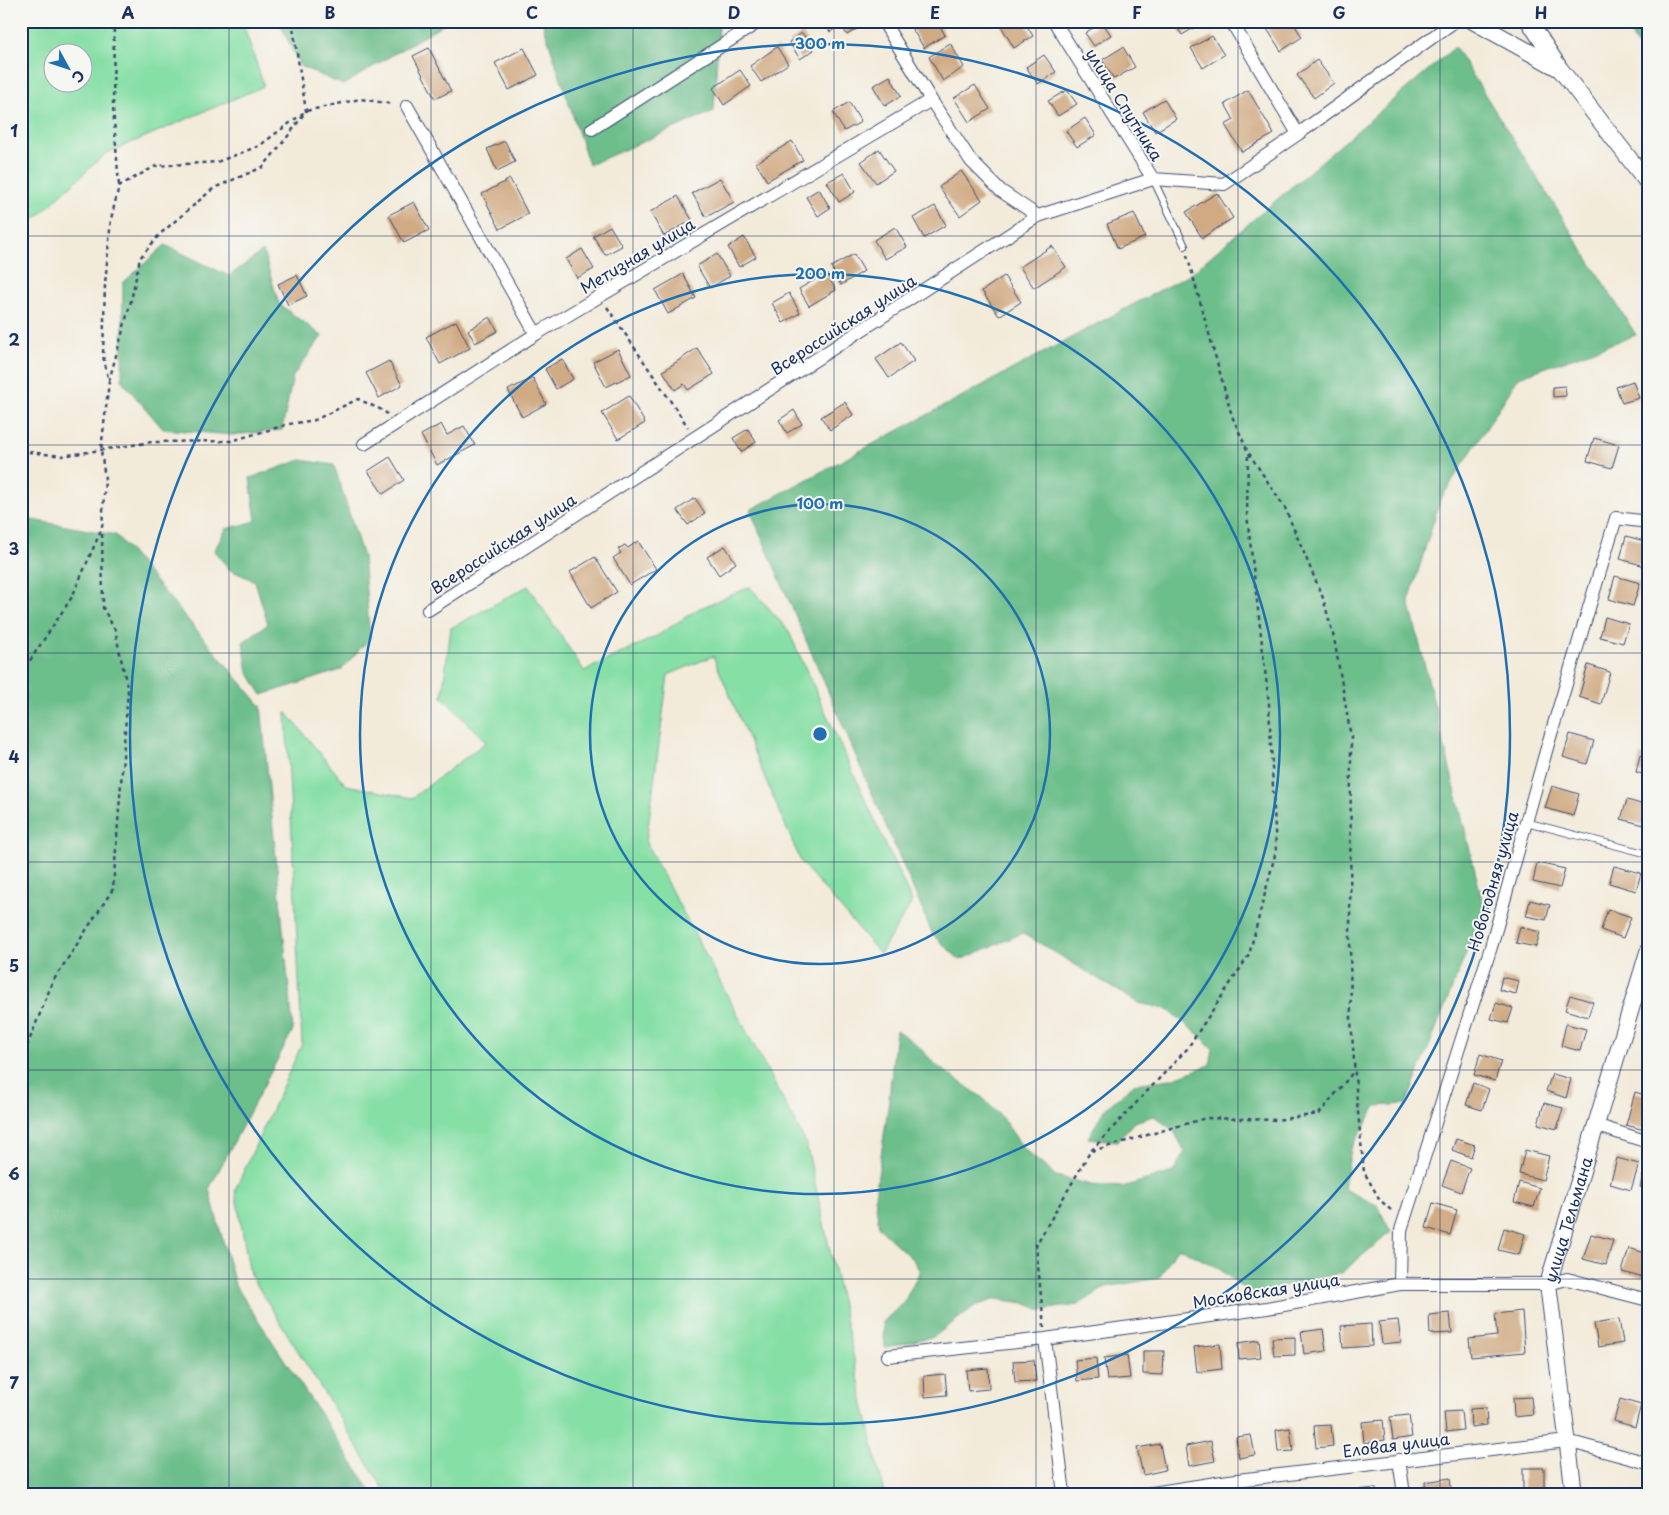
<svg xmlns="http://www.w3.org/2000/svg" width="1669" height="1515" font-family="'Playpen Sans',sans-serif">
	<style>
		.green { fill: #86dfa5; stroke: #508782; fill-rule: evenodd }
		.forest { fill: #6cbe8a; stroke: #447674 }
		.building { fill: #d0aa83 }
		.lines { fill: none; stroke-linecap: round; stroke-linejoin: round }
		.service-casing { stroke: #3b4b71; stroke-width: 8 }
		.minor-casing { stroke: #3b4b71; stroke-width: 14 }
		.tertiary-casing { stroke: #3b4b71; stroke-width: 18 }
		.path { stroke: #3b4b71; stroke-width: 2.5; stroke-dasharray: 4 4; stroke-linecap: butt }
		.service { stroke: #fff; stroke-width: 6 }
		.minor { stroke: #fff; stroke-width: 12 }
		.tertiary { stroke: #fff; stroke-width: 16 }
		.grid { fill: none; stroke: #1b2f5e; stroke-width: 1; stroke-opacity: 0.55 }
		.ring { fill: none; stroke: #1f6fb2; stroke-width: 2.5 }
		.labels { text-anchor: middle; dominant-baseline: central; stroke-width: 4; stroke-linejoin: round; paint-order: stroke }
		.street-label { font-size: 16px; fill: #1b2f5e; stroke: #f6f6f2 }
		.centre { fill: #1f6fb2; stroke: #f6f6f2; stroke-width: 2.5 }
		.ring-label { font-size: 15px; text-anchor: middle; font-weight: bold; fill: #1f6fb2; stroke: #f6f6f2; stroke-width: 4; stroke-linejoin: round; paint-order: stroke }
		.neatline { fill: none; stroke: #1b2f5e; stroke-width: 2 }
		.grid-label { font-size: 16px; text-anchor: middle; font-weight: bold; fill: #1b2f5e }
	</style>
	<rect width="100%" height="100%" fill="#f6f6f2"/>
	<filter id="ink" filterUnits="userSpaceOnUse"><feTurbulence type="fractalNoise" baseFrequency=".02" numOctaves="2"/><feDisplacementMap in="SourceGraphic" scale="10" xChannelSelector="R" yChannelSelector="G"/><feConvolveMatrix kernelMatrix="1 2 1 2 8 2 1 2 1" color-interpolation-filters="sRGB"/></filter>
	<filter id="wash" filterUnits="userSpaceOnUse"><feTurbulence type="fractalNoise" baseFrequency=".0096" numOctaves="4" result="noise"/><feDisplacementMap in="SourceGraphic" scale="20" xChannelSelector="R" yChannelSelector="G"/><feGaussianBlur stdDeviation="1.12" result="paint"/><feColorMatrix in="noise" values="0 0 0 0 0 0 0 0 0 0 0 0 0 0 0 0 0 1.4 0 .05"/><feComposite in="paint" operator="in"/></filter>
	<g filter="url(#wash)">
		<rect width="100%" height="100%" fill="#f3ebda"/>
		<path class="green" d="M21,21H242L264,86L105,154L21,232ZM52,52H82V82H52Z
			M528,586L584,671L657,636L698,609L750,587L788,630L912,902L880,954L801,862L713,656L668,675L646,843L806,1143L884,1494H387L250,1274L235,1190L302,1044L286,712L346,785L412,798L486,742L442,697L451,628Z"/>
		<path class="forest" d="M279,21H448L343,85L300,66Z
			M542,21H719L714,111L589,165Z
			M1623,21H1648V64Z
			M1455,47L1636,335L1519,377L1440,500L1409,601L1484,908L1406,1104L1376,1106L1351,1149L1344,1189L1377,1205L1391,1232L1341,1273L1251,1294L1218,1268L1178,1247L1159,1278L1106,1287L1078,1305L1041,1310L1025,1303L996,1299L975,1306L935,1336L885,1348L883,1322L904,1302L920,1271L913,1260L879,1228L875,1196L888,1108L896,1030L916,1044L937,1066L983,1098L1003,1119L1024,1149L1056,1176L1091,1185L1122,1187L1173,1172L1185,1152L1174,1131L1154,1116L1134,1122L1117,1141L1088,1138L1104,1110L1134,1084L1171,1079L1210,1065L1213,1049L1198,1034L1167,1009L1138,1003L1023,933L960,960L933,935L750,510L1190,274Z
			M165,245L229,276L263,251L279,304L322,336L293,376L282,430L232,435L163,429L122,381L123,283Z
			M301,460L334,465L363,557L370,638L341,670L262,695L248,672L243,642L268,624L255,581L230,570L214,551L226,529L256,521L250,478Z
			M21,518L116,535L261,706L293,1030L209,1189L235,1285L373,1494H21Z"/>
		<g id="blocks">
			<path class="building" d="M823,21H857L860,27L847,35L841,25L830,32Z
				M913,21H937L945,35L924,48L909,24Z
				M1009,21H1024L1033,36L1014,48L1001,26Z
				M1173,21H1201L1202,23L1182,35Z
				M1262,21H1292L1302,37L1281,51Z
				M1102,22L1111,35L1094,46L1085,33Z
				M802,33L814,50L800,59L789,42Z
				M1212,36L1224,55L1203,68L1191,48Z
				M950,43L964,67L943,81L929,57Z
				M777,47L788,64L761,82L750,66Z
				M1123,47L1135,67L1114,79L1102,60Z
				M429,48L451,91L435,99L413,56Z
				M524,48L538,75L509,90L495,63Z
				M1044,55L1056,72L1038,84L1026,67Z
				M1317,60L1334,83L1314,98L1297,75Z
				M740,70L751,86L724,105L713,88Z
				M890,76L901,96L885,106L873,86Z
				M975,85L990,109L969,122L954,98Z
				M1067,90L1077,104L1058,116L1048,101Z
				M1248,90L1274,134L1242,152L1225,125L1234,120L1225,104Z
				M1164,99L1176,119L1155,132L1143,112Z
				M849,102L861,122L844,131L833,112Z
				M1085,118L1096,135L1077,147L1066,131Z
				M505,141L515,162L497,171L487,149Z
				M792,141L803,160L767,181L756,163Z
				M879,149L894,171L876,183L861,162Z
				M961,171L982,200L960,216L939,187Z
				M844,173L855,192L839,202L827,182Z
				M720,178L734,202L706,217L692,193Z
				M510,179L528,214L500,229L482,194Z
				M819,189L830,208L818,216L806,197Z
				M1217,193L1233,218L1202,238L1186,212Z
				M678,196L692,220L664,236L650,212Z
				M414,202L429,230L404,243L389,215Z
				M935,206L946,225L924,238L913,218Z
				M1134,213L1145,237L1118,249L1107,224Z
				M610,226L622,246L605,255L593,236Z
				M895,227L907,247L885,259L874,240Z
				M744,237L756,257L739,267L728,247Z
				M1052,246L1066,267L1034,288L1020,267Z
				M582,249L594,269L577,278L566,259Z
				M717,254L730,276L710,288L697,266Z
				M854,254L864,271L841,285L831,267Z
				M826,273L836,290L809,306L799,289Z
				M683,274L696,298L668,314L655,290Z
				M297,275L307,296L288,305L278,284Z
				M1004,276L1021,302L999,316L982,291Z
				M789,293L800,313L783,323L772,303Z
				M490,317L498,331L475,343L468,330Z
				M456,321L470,348L440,364L426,337Z
				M901,342L914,361L889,378L876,359Z
				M697,348L714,374L688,390L684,384L675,390L663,371Z
				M618,349L631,375L606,387L593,362Z
				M562,359L573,379L556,389L545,369Z
				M389,361L402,385L379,398L366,373Z
				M533,378L546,404L522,417L508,390Z
				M1633,381L1639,398L1622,403L1616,387Z
				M1565,386L1566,396L1553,397V387Z
				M629,396L645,423L618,439L602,413Z
				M845,402L853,415L830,430L821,417Z
				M794,410L802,424L787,433L779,420Z
				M441,424L447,435L464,426L475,445L437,465L421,435Z
				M748,429L756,442L741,452L733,438Z
				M1594,438L1619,445L1612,468L1587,461Z
				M390,457L404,480L383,494L368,471Z
				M695,498L705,513L688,525L677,510Z
				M1626,536L1648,542V555L1645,566L1620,559Z
				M638,541L656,569L630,585L613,558L621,553L618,549L625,545L628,548Z
				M725,546L736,563L719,575L707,557Z
				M595,557L617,592L591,608L570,572Z
				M1615,576L1640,583L1633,606L1609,599Z
				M1605,617L1629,624L1623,643L1600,637Z
				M1588,665L1610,672L1601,704L1579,697Z
				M1570,734L1594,741L1587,764L1563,757Z
				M1640,755L1648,757V776L1636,772Z
				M1552,786L1579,794L1573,816L1545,808Z
				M1627,800L1648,806L1644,825L1621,819Z
				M1537,863L1565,869L1560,888L1533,882Z
				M1614,866L1641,873L1636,891L1609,883Z
				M1530,900L1550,905L1546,920L1526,916Z
				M1608,909L1631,917L1623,938L1601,930Z
				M1520,927L1540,932L1536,947L1516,943Z
				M1502,977L1519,981L1516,994L1499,990Z
				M1570,995L1593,1002L1588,1017L1565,1010Z
				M1496,1003L1513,1008L1508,1023L1491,1019Z
				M1566,1024L1586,1029L1580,1051L1561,1046Z
				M1480,1054L1501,1061L1495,1081L1474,1075Z
				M1552,1074L1571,1079L1566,1098L1546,1091Z
				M1473,1083L1489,1089L1482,1110L1466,1105Z
				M1635,1092L1648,1096V1131L1626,1125Z
				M1544,1103L1563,1108L1557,1129L1538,1124Z
				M1456,1139L1475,1145L1471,1157L1452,1150Z
				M1525,1150L1549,1156L1543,1180L1519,1174Z
				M1617,1158L1639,1164L1631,1190L1610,1184Z
				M1451,1161L1470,1168L1461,1192L1442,1185Z
				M1646,1164L1648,1165V1190L1640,1187Z
				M1519,1182L1540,1188L1534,1207L1514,1202Z
				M1433,1203L1457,1210L1450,1235L1426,1228Z
				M1504,1228L1525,1234L1519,1255L1498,1250Z
				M1591,1234L1613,1240L1606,1265L1583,1259Z
				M1629,1248L1648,1254V1264L1644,1278L1622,1272Z
				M1522,1311L1525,1352L1471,1357L1469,1339L1497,1336L1495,1314Z
				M1450,1313L1452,1333L1430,1334L1429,1315Z
				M1619,1319L1623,1343L1598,1347L1594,1323Z
				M1398,1320L1401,1342L1382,1344L1379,1322Z
				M1371,1324L1372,1346L1343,1348L1341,1326Z
				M1323,1329L1326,1351L1304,1354L1301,1332Z
				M1295,1337V1355L1274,1356L1272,1338Z
				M1259,1340L1261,1357L1239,1359L1238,1343Z
				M1220,1344L1222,1369L1197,1372L1194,1347Z
				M1143,1351H1164L1163,1375L1143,1374Z
				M1127,1355L1130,1378L1107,1380L1104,1358Z
				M1096,1358L1098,1379L1077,1381L1075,1360Z
				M1034,1360L1036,1381L1015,1382L1013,1361Z
				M988,1368L989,1389L968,1391L966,1370Z
				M945,1374L947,1395L925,1397L924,1376Z
				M1531,1397L1533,1415L1514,1417L1513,1398Z
				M1620,1399L1641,1405L1635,1427L1614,1421Z
				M1486,1408L1487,1425L1471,1427L1470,1409Z
				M1461,1411L1463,1430L1446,1432L1444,1412Z
				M1409,1415L1412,1437L1393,1440L1390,1417Z
				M1383,1420L1385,1440L1364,1443L1362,1422Z
				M1331,1425L1333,1446L1316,1448L1314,1426Z
				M1290,1428L1293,1451L1278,1452L1276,1430Z
				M1251,1435L1255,1455L1239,1458L1236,1437Z
				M1211,1441L1215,1461L1189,1466L1186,1446Z
				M1160,1444L1165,1470L1143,1475L1137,1448Z
				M1523,1468H1544V1494H1523Z
				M1450,1478L1452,1494H1426L1425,1482Z
				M1376,1488L1377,1494H1347V1491Z"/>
		</g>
	</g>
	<g filter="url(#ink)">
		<use href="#blocks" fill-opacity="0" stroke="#3b4b71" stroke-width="1"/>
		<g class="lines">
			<defs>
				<path id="service" d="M1153,179L1185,246
					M1526,822L1648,854"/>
				<path id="minor" d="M883,21L931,100L971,161L1001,191L1038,216
					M1054,21L1153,179
					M1231,21L1298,134
					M407,106L536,334
					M592,129L760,21
					M364,444L536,334L931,100
					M428,610L1038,216L1153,179L1224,184L1298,134L1455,21
					M1595,1125L1648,1142
					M1400,1284L1401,1230L1491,947L1548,744L1616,518L1648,522
					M1045,1339L1064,1494
					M888,1356L1045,1339L1267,1308L1400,1284H1548L1567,1279L1648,1300
					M1399,1460L1404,1494
					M1146,1494L1229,1481L1567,1441L1648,1463"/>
				<g id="tertiary">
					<path d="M1473,21L1558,68"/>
					<path d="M1529,21L1560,69L1648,183"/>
					<path id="s1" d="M1574,1494L1548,1284L1648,952"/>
				</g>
			</defs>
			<use href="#service" class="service-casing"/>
			<use href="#minor" class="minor-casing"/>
			<use href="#tertiary" class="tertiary-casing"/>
			<path class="path" d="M114,21L113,107L119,186
				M1187,255L1232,416L1248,452L1285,508L1323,598L1334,638L1351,737L1350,939L1351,1020L1357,1102L1364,1172L1380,1200L1393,1212
				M607,307L688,427
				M109,381L131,301L140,258L160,234L214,188L263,167L288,136L306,111L292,21
				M21,451L62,456L152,442L231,441L289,424L315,420L358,399L384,411L387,414
				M21,674L72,597L102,528L105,479L101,450L109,382L103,356L105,284L111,219L119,186L156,166L217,162L259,146L306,111L360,99L393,104
				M21,1061L53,981L113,889L128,691L115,630L103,608L102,530
				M1092,1151L1206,1118L1276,1120L1319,1114L1354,1071
				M1044,1327L1036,1245L1090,1152L1187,1049L1249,955L1276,851L1269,704L1247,515L1248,452"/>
			<use href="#service" class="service"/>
			<use href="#minor" class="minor"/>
			<use href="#tertiary" class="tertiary"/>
		</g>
	</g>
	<path class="grid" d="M229,21V1494M431,21V1494M633,21V1494M834,21V1494M1036,21V1494M1238,21V1494M1440,21V1494M21,236H1648M21,445H1648M21,653H1648M21,862H1648M21,1070H1648M21,1279H1648"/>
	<g class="ring">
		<circle cx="820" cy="734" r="230"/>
		<circle cx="820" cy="734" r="460"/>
		<circle cx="820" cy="734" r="690"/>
	</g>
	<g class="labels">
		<g class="street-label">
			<text transform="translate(1125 104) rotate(58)">улица Спутника</text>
			<text transform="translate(637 255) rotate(-31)">Метизная улица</text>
			<text transform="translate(843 324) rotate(-33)">Всероссийская улица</text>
			<text transform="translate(503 543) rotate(-33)">Всероссийская улица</text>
			<text transform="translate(1492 881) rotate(-74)">Новогодняя улица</text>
			<text stroke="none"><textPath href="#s1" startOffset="279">улица Тельмана</textPath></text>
			<text transform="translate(1266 1290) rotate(-9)">Московская улица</text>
			<text transform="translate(1396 1444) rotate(-7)">Еловая улица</text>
		</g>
	</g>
	<circle cx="820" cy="734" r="8" class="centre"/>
	<g class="ring-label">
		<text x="820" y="49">300 m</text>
		<text x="820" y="279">200 m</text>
		<text x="820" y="509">100 m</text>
	</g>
	<rect width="1669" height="1515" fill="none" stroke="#f6f6f2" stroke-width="55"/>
	<g transform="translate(68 68) rotate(130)"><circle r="24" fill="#f6f6f2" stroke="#9ea6b7"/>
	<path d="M0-4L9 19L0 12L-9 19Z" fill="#1f6fb2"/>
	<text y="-8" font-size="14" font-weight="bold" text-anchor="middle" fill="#1b2f5e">С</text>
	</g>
	<rect x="28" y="28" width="1614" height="1460" class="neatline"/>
	<g class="grid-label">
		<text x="128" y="19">A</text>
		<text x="330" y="19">B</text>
		<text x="532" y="19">C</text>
		<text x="734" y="19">D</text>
		<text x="935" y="19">E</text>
		<text x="1137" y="19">F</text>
		<text x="1339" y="19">G</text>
		<text x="1541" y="19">H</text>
		<text x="14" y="137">1</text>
		<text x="14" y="346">2</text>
		<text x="14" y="555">3</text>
		<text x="14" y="763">4</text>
		<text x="14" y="972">5</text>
		<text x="14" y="1180">6</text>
		<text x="14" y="1389">7</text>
	</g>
</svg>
